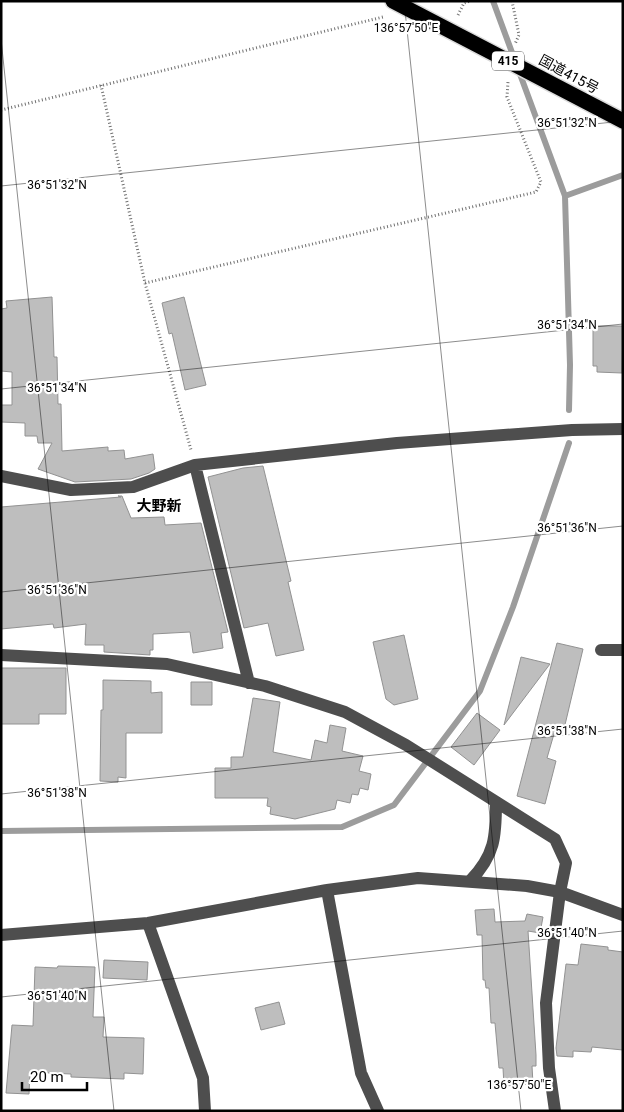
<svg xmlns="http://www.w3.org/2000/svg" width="624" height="1112" font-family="Roboto,'Noto Sans JP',sans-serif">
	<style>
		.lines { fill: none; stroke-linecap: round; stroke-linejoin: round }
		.stream { stroke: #9c9c9c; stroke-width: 6 }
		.building { fill: #bebebe; stroke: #929292 }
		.highway-casing { stroke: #dbdbdb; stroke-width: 18 }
		.path { stroke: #707070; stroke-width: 3; stroke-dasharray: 1 2.5; stroke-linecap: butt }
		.minor { stroke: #4e4e4e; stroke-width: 12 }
		.highway { stroke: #000; stroke-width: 15 }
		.ticks { fill: none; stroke: #000; stroke-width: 1; stroke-opacity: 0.45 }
		.labels { text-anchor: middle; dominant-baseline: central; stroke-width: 4.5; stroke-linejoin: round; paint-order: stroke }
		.shield { fill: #fff; stroke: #4c4c4c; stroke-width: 1 }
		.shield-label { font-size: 12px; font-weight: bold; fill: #000 }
		.street-label { font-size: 14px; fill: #000; stroke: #fff }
		.neighbourhood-label { font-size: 15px; font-weight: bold; fill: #000; stroke: #fff }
		.ticks-label { font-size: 12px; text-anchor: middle; fill: #000; stroke: #fff; stroke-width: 4.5; stroke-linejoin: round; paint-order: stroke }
	</style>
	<rect width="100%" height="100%" fill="#fff"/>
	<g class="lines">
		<path class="stream" d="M493,1L565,196L570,365L569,410
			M565,196L623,175
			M1,831L342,827L394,805L480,691L513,607L569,443"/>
	</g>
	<path class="building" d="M52,297L54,357H57L58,404H61L62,451L108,447V451L124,450L125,459L153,454L155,469L149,473L131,479L75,482L38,469L52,443H38L37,436H25V423L1,422V405H12V372L1,371V309L7,308L6,301Z
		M184,297L206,385L185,390L172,333L169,334L162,303Z
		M593,326H623L622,373L597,372V366H593Z
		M263,466L291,581L288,582L304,650L276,656L268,623L244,628L208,477L243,468Z
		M118,496H122L131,518L164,517L165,525L201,523L228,632L221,633L223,648L193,653L190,632L153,634V650H150V655L104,652V645H85L86,624L54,628L53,624L1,629V507L121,497Z
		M404,635L418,699L394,705L386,699L373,642Z
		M557,643L583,649L564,729L556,727L547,758L556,761L545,804L517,796Z
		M521,657L550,664L504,725Z
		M1,668H66V714H39V724H1Z
		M103,680L151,681V693L162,692V733H126V778L118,777V782L100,781L101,710H103Z
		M191,682H212V705H191Z
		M253,698L280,702L273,752L311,760L315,740L327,743L330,725L346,728L342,751L363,756L359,771L371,774L368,790L360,788L358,795L352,794L350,803L337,800L335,809L295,819L270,814L271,807L267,806L268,798H215V768H231V757H243Z
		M477,713L500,730L474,765L451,747Z
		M494,909L495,922L525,921L527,914L543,917L540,933L528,931L536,1055V1066H532L533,1084L504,1086L503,1068H499L495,1023H491L489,988H486L485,980H483L482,935H477L475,910Z
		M581,944L608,947V950L623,952V1050L592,1047L591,1052L573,1051V1057L557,1056L556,1048L566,964L578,965Z
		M104,960L148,962L147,980L103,978Z
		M58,966L95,967L93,1017H104L103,1037L144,1038L143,1074L124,1073V1079L71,1077V1074L30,1072L29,1094L6,1093L12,1025L33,1026L35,967L57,968Z
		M279,1002L285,1024L261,1030L255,1008Z"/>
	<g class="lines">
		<defs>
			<path id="highway" d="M393,1L623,121"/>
		</defs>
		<use href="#highway" class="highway-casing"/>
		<path class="path" d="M512,1L519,35L515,44
			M458,15L464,3L470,1
			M101,85L145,283L191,450
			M1,110L383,17
			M145,283L536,192L541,182L507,97L508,82"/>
		<path class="minor" d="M195,465L249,683
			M1,476L71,490L133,487L195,465L397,443L572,430L623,429
			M601,650H623
			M1,655L167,664L265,686L345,712L406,745L555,839L566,863L560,892L546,1003L549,1068L555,1111
			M470,881C495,855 496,837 496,802
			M327,890L361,1073L378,1111
			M148,923L203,1078L205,1111
			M1,935L148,923L327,890L418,878L527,886L560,892L623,915"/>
		<use href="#highway" class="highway"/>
	</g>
	<path class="ticks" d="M404,1L521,1111M1,39L114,1111M1,186L623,121M1,389L623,324M1,592L623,526M1,794L623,729M1,997L623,931"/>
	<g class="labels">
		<rect class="shield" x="492" y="51.5" width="32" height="19" rx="4"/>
		<g class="shield-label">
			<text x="508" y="61">415</text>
		</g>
		<g class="street-label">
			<text transform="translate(569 74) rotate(28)">国道415号</text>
		</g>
		<g class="neighbourhood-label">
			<text x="159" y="506">大野新</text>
		</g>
	</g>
	<g class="ticks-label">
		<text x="406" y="32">136°57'50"E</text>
		<text x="567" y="127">36°51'32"N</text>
		<text x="57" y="189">36°51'32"N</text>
		<text x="567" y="329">36°51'34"N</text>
		<text x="57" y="392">36°51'34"N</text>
		<text x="567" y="532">36°51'36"N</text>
		<text x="57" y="594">36°51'36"N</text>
		<text x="567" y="735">36°51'38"N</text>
		<text x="57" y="797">36°51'38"N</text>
		<text x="567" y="937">36°51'40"N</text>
		<text x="57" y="1000">36°51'40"N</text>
		<text x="519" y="1089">136°57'50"E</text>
	</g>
	<rect width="624" height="1112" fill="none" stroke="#000000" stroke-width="5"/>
	<path d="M22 1082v8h65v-8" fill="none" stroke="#000000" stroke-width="2.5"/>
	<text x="30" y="1082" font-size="15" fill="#000000" stroke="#ffffff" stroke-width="4" paint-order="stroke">20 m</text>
</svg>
